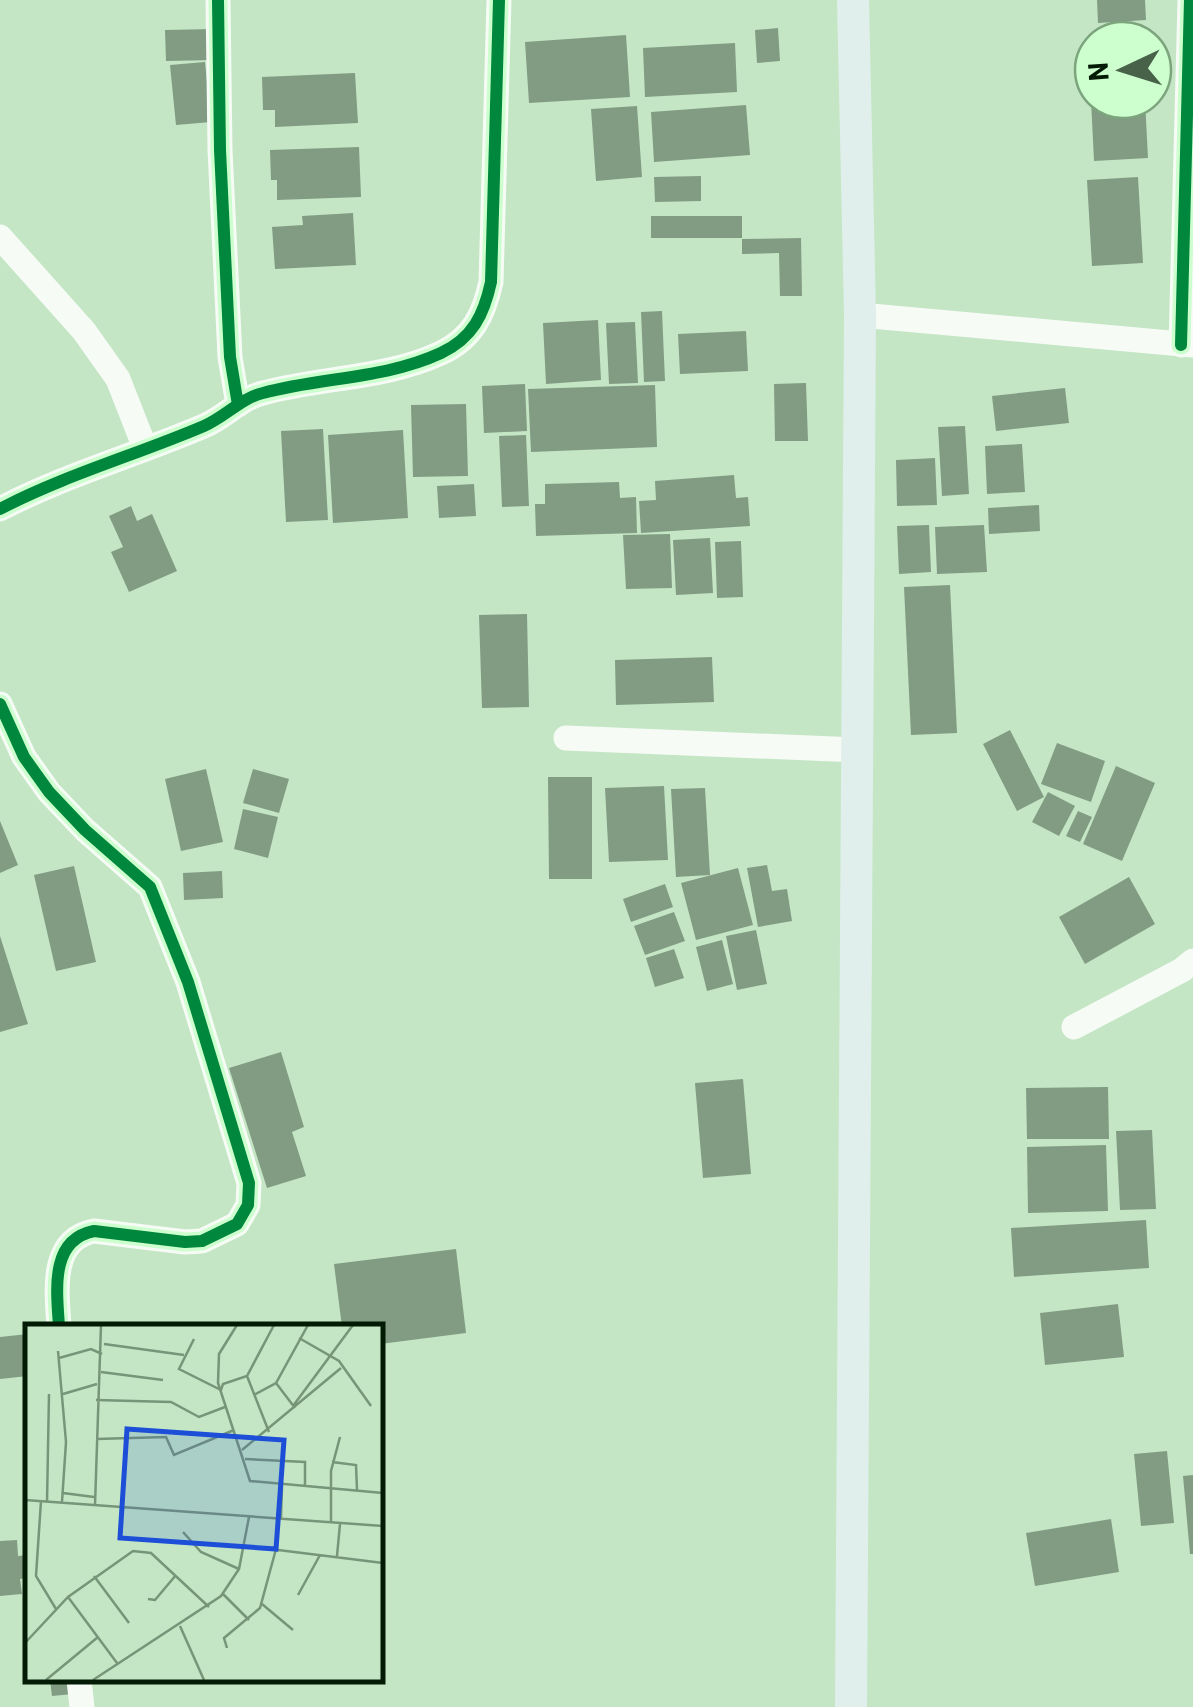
<svg xmlns="http://www.w3.org/2000/svg" width="1193" height="1707" font-family="Barlow,sans-serif">
	<style>
		.building { fill: #819c83 }
		.lines { fill: none; stroke-linecap: round; stroke-linejoin: round }
		.minor { stroke: #f6fbf6; stroke-width: 25 }
		.major { stroke: #e0efeb; stroke-width: 32 }
		.cycleway-casing { stroke: #ccffcd; stroke-width: 19 }
		.cycleway { stroke: #00873e; stroke-width: 12 }
		.inset-road { fill: none; stroke: #779578; stroke-width: 2.5 }
		.view { fill: #1d4ed8; fill-opacity: 0.15; stroke: #1d4ed8; stroke-width: 5 }
		.inset-edge { fill: none; stroke: #031b05; stroke-width: 5 }
	</style>
	<rect width="100%" height="100%" fill="#c4e6c5"/>
	<path class="building" d="M1097,0H1145L1146,20L1098,23Z
		M778,28L780,61L757,63L755,30Z
		M214,29L215,60L166,61L165,30Z
		M626,35L630,97L529,103L525,42Z
		M735,43L737,92L645,97L643,48Z
		M205,62L211,122L176,125L170,65Z
		M355,73L358,123L275,127V110H263L262,77Z
		M1091,100H1145L1148,158L1094,161Z
		M746,105L750,155L654,162L651,112Z
		M637,106L642,177L596,181L591,109Z
		M359,147L361,197L277,200V180H271L270,150Z
		M701,176V201L655,202L654,177Z
		M1138,177L1143,263L1092,266L1087,180Z
		M353,213L356,265L275,269L272,227L303,225L302,216Z
		M651,216H742V238H651Z
		M801,238L802,296H780L779,253L742,254V239Z
		M662,311L665,381L644,382L641,312Z
		M598,320L601,380L546,384L543,323Z
		M635,322L638,383L609,384L606,323Z
		M746,331L748,371L680,374L678,334Z
		M806,383L808,441H775L774,384Z
		M525,384L527,431L484,433L482,386Z
		M655,385L657,447L531,452L528,389Z
		M1065,388L1069,423L996,431L992,396Z
		M466,404L468,476L413,477L411,405Z
		M965,426L969,494L942,496L938,427Z
		M323,429L328,520L286,522L281,431Z
		M403,430L408,518L333,523L328,435Z
		M526,435L529,506L502,507L499,436Z
		M1022,444L1025,492L987,494L985,446Z
		M935,458L937,505L897,506L896,460Z
		M734,475L736,498L748,497L750,526L641,533L639,501L656,500L655,481Z
		M619,482L620,498L636,497L637,533L536,536L535,504H545V484Z
		M474,484L476,516L439,518L437,486Z
		M1039,505L1040,531L989,534L988,508Z
		M131,506L137,521L152,514L177,571L129,592L111,552L123,547L109,516Z
		M929,525L931,572L899,574L897,526Z
		M984,525L987,572L937,574L935,527Z
		M670,534L672,588L626,589L623,535Z
		M710,538L713,593L676,595L673,540Z
		M741,541L743,597L717,598L715,542Z
		M950,585L957,733L911,735L904,587Z
		M527,614L529,707L482,708L479,615Z
		M712,657L714,702L616,705L615,660Z
		M1010,730L1044,797L1017,811L983,744Z
		M1057,743L1105,761L1091,802L1041,784Z
		M1116,766L1155,783L1122,861L1083,844Z
		M206,769L223,842L181,851L165,779Z
		M253,769L289,779L279,813L243,803Z
		M548,777H592V879H549Z
		M664,786L668,860L609,862L605,788Z
		M705,788L710,875L676,877L671,789Z
		M1048,792L1075,806L1059,836L1032,822Z
		M243,809L278,817L268,858L234,849Z
		M1078,811L1092,817L1080,842L1066,836Z
		M0,821L18,865L0,873Z
		M767,865L772,891L787,889L792,921L758,927L747,868Z
		M74,866L96,962L56,971L34,875Z
		M738,868L753,925L696,940L681,883Z
		M222,871L223,898L184,900L183,873Z
		M1129,877L1155,924L1085,964L1059,917Z
		M665,884L673,907L631,922L623,899Z
		M674,912L685,941L645,955L634,926Z
		M756,930L767,984L737,990L726,936Z
		M0,936L28,1024L0,1032Z
		M722,940L733,984L707,991L696,947Z
		M674,949L684,978L655,987L646,958Z
		M281,1052L304,1127L292,1132L306,1176L267,1188L229,1068Z
		M743,1079L751,1174L703,1178L695,1083Z
		M1108,1087L1109,1139H1027L1026,1088Z
		M1152,1130L1156,1209L1120,1210L1116,1131Z
		M1106,1145L1108,1211L1028,1213L1027,1147Z
		M1146,1220L1149,1268L1014,1277L1011,1228Z
		M456,1249L466,1333L380,1344V1327H342L334,1264Z
		M1118,1304L1124,1357L1045,1365L1040,1313Z
		M28,1334V1376L0,1379V1337Z
		M1167,1451L1174,1523L1141,1526L1134,1454Z
		M1193,1475V1554H1190L1183,1476Z
		M1111,1519L1119,1572L1035,1586L1026,1533Z
		M17,1540L18,1556L28,1555V1578L20,1579L22,1594L0,1596V1541Z
		M50,1680H71L73,1694L52,1696Z"/>
	<g class="lines">
		<path class="minor" d="M218,0L220,150L230,357L238,405
			M0,237L84,331L118,379L145,448
			M860,315L1193,345
			M1181,345L1190,0
			M0,509C65,475 136,455 204,426C225,417 241,398 263,393C322,377 385,379 441,353C473,338 484,314 491,282L499,0
			M0,704L24,757L49,792L85,830L150,887L188,982L249,1183L248,1205L237,1224L202,1241L185,1242L94,1231C49,1240 57,1292 59,1327
			M566,738L858,750
			M1074,1027L1182,970L1193,961
			M79,1680L82,1707"/>
		<path class="major" d="M851,1707L860,315L853,0"/>
		<defs>
			<path id="cycleway" d="M218,0L220,150L230,357L238,405
				M1181,345L1190,0
				M0,509C65,475 136,455 204,426C225,417 241,398 263,393C322,377 385,379 441,353C473,338 484,314 491,282L499,0
				M0,704L24,757L49,792L85,830L150,887L188,982L249,1183L248,1205L237,1224L202,1241L185,1242L94,1231C49,1240 57,1292 59,1327"/>
		</defs>
		<use href="#cycleway" class="cycleway-casing"/>
		<use href="#cycleway" class="cycleway"/>
	</g>
	<g transform="translate(25 1324)">
		<rect width="358" height="358" fill="#c4e6c5"/>
		<path class="inset-road" d="M212,1L194,30L193,59L225,157L358,169M274,14L314,37L346,82M169,15L154,45L196,66L198,60L222,52L249,1M79,20L159,31M33,27L41,118L37,178M34,34L66,25L77,30M76,48L138,56M222,52L244,108M251,59L270,84M38,70L72,60M229,71L251,59L283,1M71,76L146,78L174,93L200,83M268,82L328,1M71,115L141,113L149,131L209,106M217,126L316,44M220,135L280,138V162M307,138L331,141L332,166M38,169L69,173M0,176L358,202M16,177L11,252L31,285M22,178L24,70M70,181L76,1M256,194L257,162M306,197V147L315,113M158,208L176,228L214,245M220,222L358,239M312,232L315,200M69,252L104,299M198,270L224,296M273,271L295,231M43,273L92,339M123,275L130,276L151,251M237,280L268,306M155,302L179,356M0,319L43,273L108,227L126,229L184,283M202,324L199,314L235,284L251,225M21,356L73,313M68,356L196,272L214,245L224,193"/>
		<path class="view" d="M102,105L259,116L251,225L95,214Z"/>
		<rect width="358" height="358" class="inset-edge"/>
	</g>
	<g transform="translate(1123 70) rotate(266)"><circle r="48" fill="#ccffcd" stroke="#7ca47d" stroke-width="2.5"/>
	<path d="M0-8L18 38L0 25L-18 38Z" fill="#476248"/>
	<text y="-15" font-size="28" font-weight="bold" text-anchor="middle" fill="#031b05">N</text>
	</g>
</svg>
